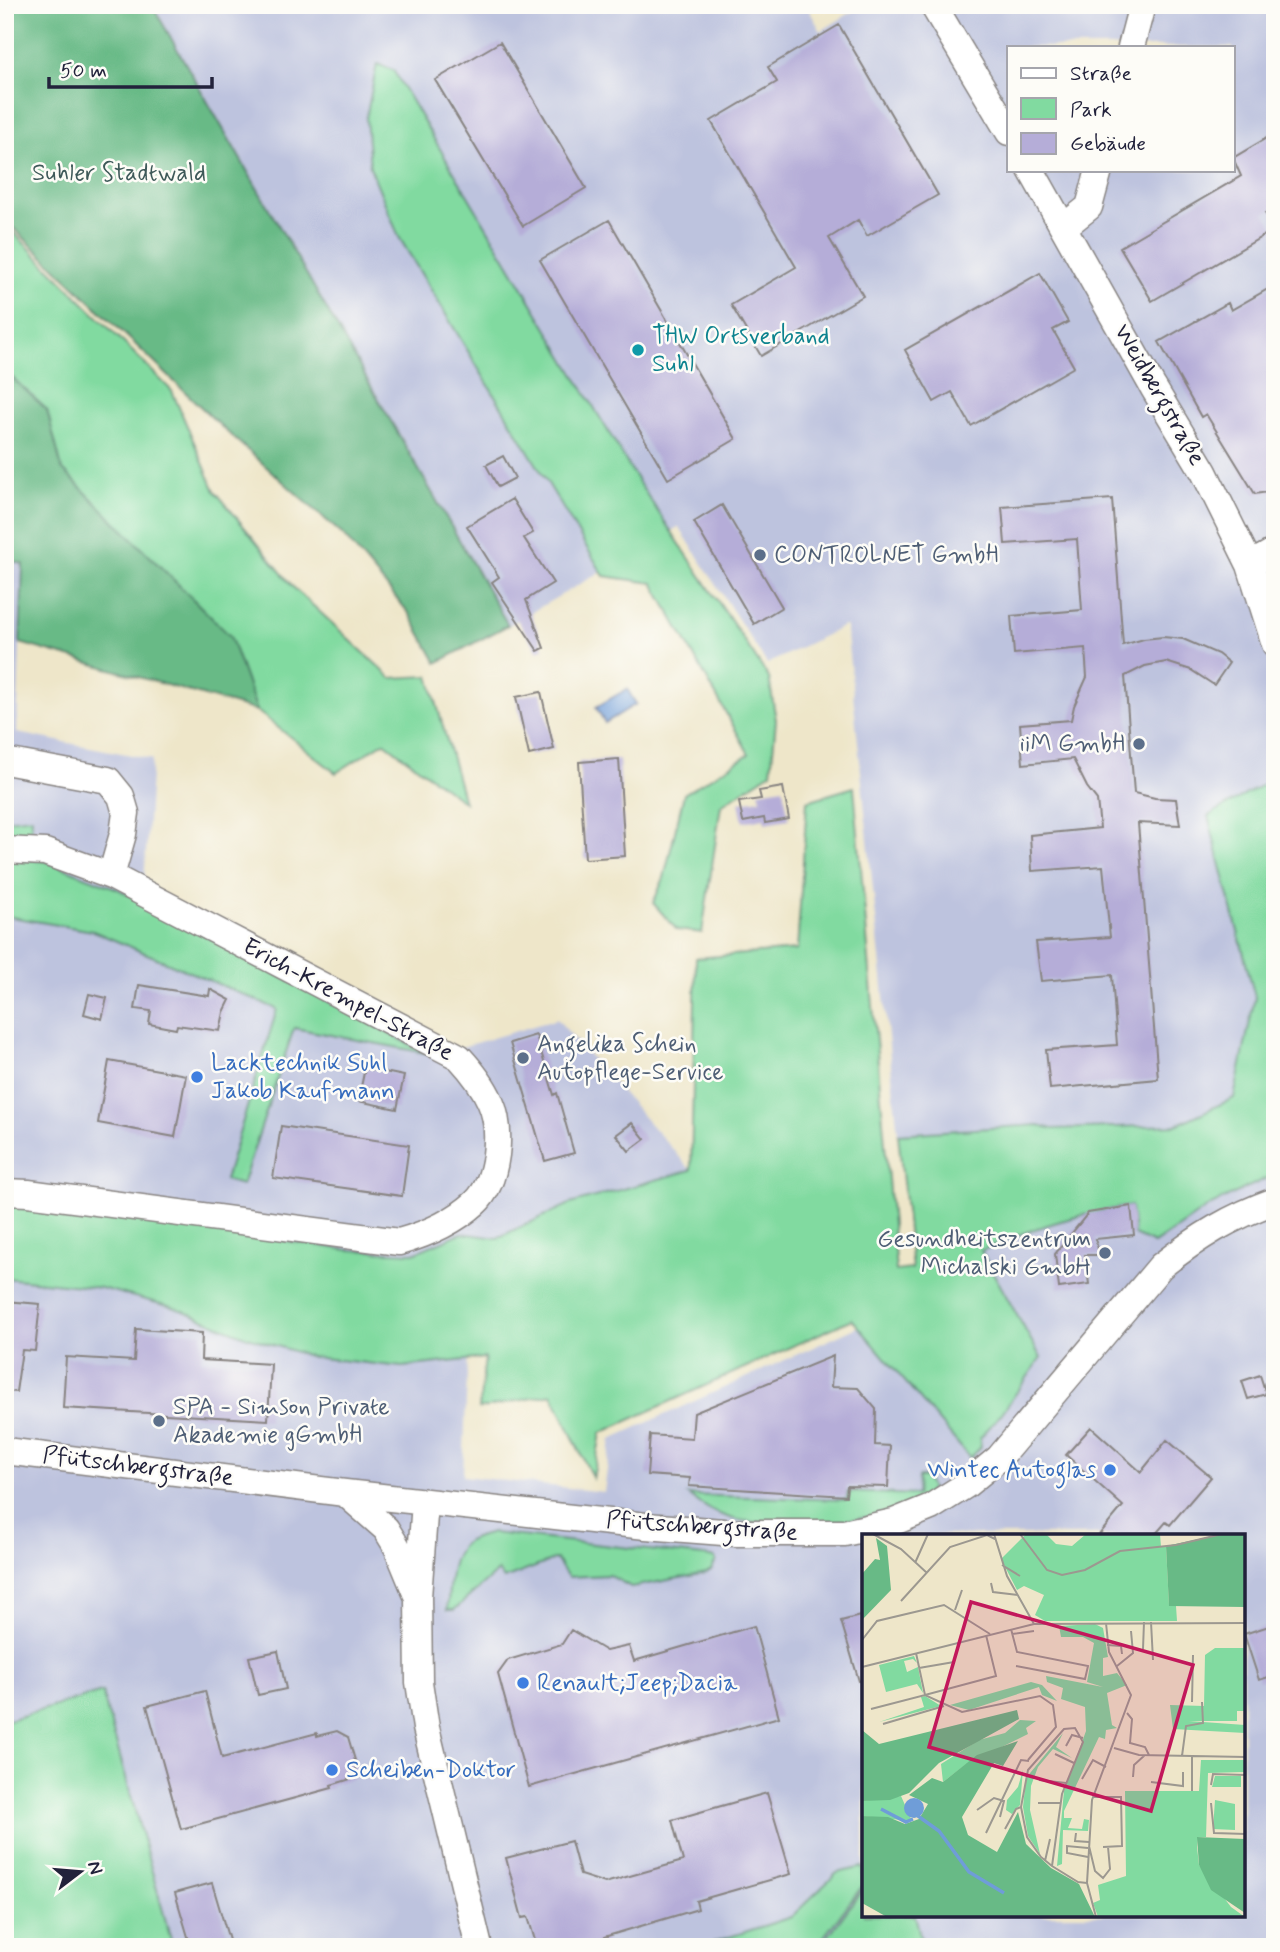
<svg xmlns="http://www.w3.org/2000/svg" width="1280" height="1952" font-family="Mynerve,sans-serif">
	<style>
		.industrial { fill: #bdc3de; fill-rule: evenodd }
		.green { fill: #81daa0; stroke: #527e6e; stroke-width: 2 }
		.forest { fill: #68ba86; stroke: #456e60; stroke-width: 2 }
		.water { fill: #6f9dd8; stroke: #48608a; stroke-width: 2 }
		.building { fill: #b5add8 }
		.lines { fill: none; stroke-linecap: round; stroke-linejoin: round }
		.minor-casing { stroke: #888482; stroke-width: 29 }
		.minor { stroke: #fff; stroke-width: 26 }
		.culture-dot { fill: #0f9aa8; stroke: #fdfcf7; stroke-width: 2.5 }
		.service-dot { fill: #5c6f8a; stroke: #fdfcf7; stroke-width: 2.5 }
		.shop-dot { fill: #3f7fe0; stroke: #fdfcf7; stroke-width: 2.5 }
		.labels { text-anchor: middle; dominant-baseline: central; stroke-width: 5; stroke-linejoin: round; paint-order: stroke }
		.park-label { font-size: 24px; fill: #3e5959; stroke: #fdfcf7 }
		.culture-label { font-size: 24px; fill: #0d838f; stroke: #fdfcf7; text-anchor: start }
		.street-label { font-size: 24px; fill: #22223b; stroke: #fdfcf7 }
		.service-label { font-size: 24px; fill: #4e5e75; stroke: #fdfcf7; text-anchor: start }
		.shop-label { font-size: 24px; fill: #366cbe; stroke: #fdfcf7; text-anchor: start }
		.inset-river { fill: none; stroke: #6f9dd8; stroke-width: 3.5 }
		.inset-road { fill: none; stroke: #9c9890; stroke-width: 2 }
		.view { fill: #c2185b; fill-opacity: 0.15; stroke: #c2185b; stroke-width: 3.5 }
		.inset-edge { fill: none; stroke: #22223b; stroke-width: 3.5 }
	</style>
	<rect width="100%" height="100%" fill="#fdfcf7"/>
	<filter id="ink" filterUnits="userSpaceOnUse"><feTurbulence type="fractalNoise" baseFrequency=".0143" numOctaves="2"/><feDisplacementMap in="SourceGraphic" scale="14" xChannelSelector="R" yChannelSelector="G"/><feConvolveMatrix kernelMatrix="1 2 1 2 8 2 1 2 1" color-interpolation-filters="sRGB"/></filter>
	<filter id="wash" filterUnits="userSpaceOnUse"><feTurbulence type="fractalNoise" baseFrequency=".00686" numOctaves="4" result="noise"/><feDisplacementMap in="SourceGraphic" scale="28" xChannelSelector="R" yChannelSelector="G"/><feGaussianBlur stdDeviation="1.57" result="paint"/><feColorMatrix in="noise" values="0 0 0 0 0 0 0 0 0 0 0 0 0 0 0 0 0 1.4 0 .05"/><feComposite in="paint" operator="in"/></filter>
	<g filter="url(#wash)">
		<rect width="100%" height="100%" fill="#eee6c9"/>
		<path class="industrial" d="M153,5H806L821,31L863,5H1275V1947H171L5,1725V559L23,564L17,733L152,759L143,898L438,1054L557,1019L691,1170L570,1204L472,1249L463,1476L604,1492L611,1439L915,1301L846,625L767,664L679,527L509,625ZM1009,47H1233V170H1009ZM864,1535H1243V1915H864Z"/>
		<path class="green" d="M377,64L393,70L639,483L769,678L776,720L771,772L721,805L702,933L677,930L653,903L664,878L684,794L749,754L653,583L604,576L399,237L370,167L366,118Z
			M5,224L172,391L215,491L293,587L391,678L429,676L464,802L384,742L336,773L257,711L230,636L62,469L47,410L5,371Z
			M1275,778V1174L1211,1205L1154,1244L1134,1235L1131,1206C1078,1214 1029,1228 981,1251L1041,1358L1002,1413L980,1438L981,1447L970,1458L852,1319L601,1433L593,1479L552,1394L479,1409L485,1358L402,1367L312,1357L245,1336L176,1308L101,1288L5,1278V1204L43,1206L349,1250L414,1253L461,1233L497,1238L570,1204L691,1170L696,958L797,950L807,801L854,787L896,1271L912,1269L898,1134L1038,1125L1053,1129L1176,1125L1234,1098L1255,997L1208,816Z
			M32,817L31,837H5V820Z
			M5,858L46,861L118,889L426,1053L294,1028L242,1185L225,1180L277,1009L93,931L5,916Z
			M918,1477H925L931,1488C914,1525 766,1529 730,1518C714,1513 702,1505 688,1495L847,1500L848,1492L917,1495Z
			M492,1533L704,1556L715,1558L716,1561L711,1570L706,1573L631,1587L609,1575L568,1577L556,1559L504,1579L498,1571L454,1610H447C450,1590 448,1557 465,1543C472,1537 483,1536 492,1533Z
			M102,1692L173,1947H5V1721Z
			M863,1867V1885L816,1947H714V1942L791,1917L837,1873Z
			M863,1889L864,1915H915L923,1947H820Z"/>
		<path class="forest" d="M5,5H152L508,625L437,663L409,613L343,535L226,431L5,220Z
			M5,371L47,410L62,469L230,636L257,711L20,643L23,564L5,559Z"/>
		<path class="water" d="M627,689L636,704L605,723L596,707Z"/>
		<g id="blocks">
			<path class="building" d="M839,25L938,195L867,236L858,220L829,238L863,296L761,356L731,305L796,267L711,121L777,82L768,67Z
				M500,42L586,188L523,226L435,80Z
				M1275,133V207L1265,213L1275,229L1152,301L1120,247L1241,176L1233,158Z
				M609,220L736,439L668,479L540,260Z
				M1040,273L1068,322L1053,330L1074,367L971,426L952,392L934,402L905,350Z
				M1275,285V491L1255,494L1206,414L1201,417L1159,342L1228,303L1231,310Z
				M503,456L515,478L498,487L486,465Z
				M512,499L533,533L524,538L553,583L526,600L544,648L538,651L492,582L499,577L467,526Z
				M1112,499L1123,645L1144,639L1163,637L1183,639L1218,654L1229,663L1214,685L1191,670L1166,662L1145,666L1125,676L1134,793L1155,798L1176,799L1180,825L1138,823L1158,1079L1050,1089L1046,1050L1117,1045L1112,975L1041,981L1036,942L1110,937L1103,866L1032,871L1030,835L1100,828L1097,800L1087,787L1073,759L1023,764L1020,724L1071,720L1074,706L1087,677L1085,648L1014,654L1011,616L1082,610L1077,539L1005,544L1002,507Z
				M722,505L782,607L754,624L694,522Z
				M541,692L554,749L529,755L516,697Z
				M619,759L625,856L585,859L579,762Z
				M783,787L789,819L765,823L764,818L743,822L739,802L761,799L759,791Z
				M139,985L209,996L210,989L230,1000L224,1012L220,1031L177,1025L176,1029L149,1024L151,1011L135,1009Z
				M89,994L107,998L102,1019L84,1014Z
				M536,1035L554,1095L557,1093L574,1153L545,1161L510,1043Z
				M109,1061L186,1075L175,1137L98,1123Z
				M365,1068L404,1076L397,1109L358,1101Z
				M632,1123L645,1139L629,1151L616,1135Z
				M281,1126L409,1145L402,1196L273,1178Z
				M1131,1206L1134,1235L1095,1239L1100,1255H1085L1089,1284L1059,1288L1055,1254L1088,1213Z
				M5,1301L40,1304L35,1351L22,1350L16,1392L5,1391Z
				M136,1329L202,1333L201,1360L271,1364L268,1420L63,1408L66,1357L134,1361Z
				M833,1356L831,1387L858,1388L876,1409L875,1445L890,1446L888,1487L847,1486L846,1496L689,1486L690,1478L647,1475L650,1435L692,1438L694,1413Z
				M1260,1375L1266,1394L1248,1399L1242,1381Z
				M1091,1427L1141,1472L1167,1440L1211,1477L1170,1525L1166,1522L1154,1536H1098L1123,1506L1066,1455Z
				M864,1615V1680L859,1681L841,1621Z
				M1275,1624V1675L1259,1680L1244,1634Z
				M754,1626L779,1717L529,1787L498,1674L508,1660L562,1644L571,1630L606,1651L629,1646L634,1661Z
				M278,1651L286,1689L258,1695L249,1657Z
				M205,1691L222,1758L317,1733V1736L337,1731L348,1737L357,1767L351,1779L331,1785L332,1788L181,1829L147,1706Z
				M767,1793L791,1874L696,1901L698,1909L604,1937L607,1947H537L528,1917L522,1918L506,1858L571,1841L580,1875L605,1883L683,1861L672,1820Z
				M212,1883L231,1947H191L175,1893Z"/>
		</g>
	</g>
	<g filter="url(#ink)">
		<use href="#blocks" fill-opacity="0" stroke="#888482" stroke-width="2"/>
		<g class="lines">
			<defs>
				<path id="minor" d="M933,5L1009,132
					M1131,47L1142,5
					M1031,170L1153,387L1204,472L1250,565L1275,644
					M1065,226L1089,207L1099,170
					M1250,565L1275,551
					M5,761L108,780L121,796L126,813L123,834L111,876
					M5,850L45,852L111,876L459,1057C471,1070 483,1085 490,1101C503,1129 498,1182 475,1203C453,1223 427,1234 399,1242L28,1193L5,1192
					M5,1451L345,1493L646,1526L736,1533H844L894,1522L931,1507L966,1485L999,1458L1161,1266C1198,1237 1230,1217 1275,1201
					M345,1493L386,1529L397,1547L416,1593
					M425,1502L418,1597L419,1682L426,1728L479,1947"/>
			</defs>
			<use href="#minor" class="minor-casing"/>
			<use href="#minor" class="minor"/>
		</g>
	</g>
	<circle class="culture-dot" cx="638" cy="350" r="7"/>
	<g class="service-dot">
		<circle cx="760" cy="555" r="7"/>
		<circle cx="1139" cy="744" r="7"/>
		<circle cx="523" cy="1058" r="7"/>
		<circle cx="1105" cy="1253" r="7"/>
		<circle cx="159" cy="1421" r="7"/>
	</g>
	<g class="shop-dot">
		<circle cx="197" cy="1077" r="7"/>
		<circle cx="1110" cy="1470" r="7"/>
		<circle cx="523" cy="1683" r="7"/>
		<circle cx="332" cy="1770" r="7"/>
	</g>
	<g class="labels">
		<g class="park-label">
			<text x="119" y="173">Suhler Stadtwald</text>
		</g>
		<g class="culture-label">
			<text x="652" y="336">THW Ortsverband<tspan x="652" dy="28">Suhl</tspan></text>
		</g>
		<g class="street-label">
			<text transform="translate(1159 395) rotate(60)">Weidbergstraße</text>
			<text transform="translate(348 1000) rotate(28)">Erich-Krempel-Straße</text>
			<text transform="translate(138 1467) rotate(7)">Pfütschbergstraße</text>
			<text transform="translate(702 1527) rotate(4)">Pfütschbergstraße</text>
		</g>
		<g class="service-label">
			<text x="774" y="555">CONTROLNET GmbH</text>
			<text x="1125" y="744" text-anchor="end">iiM GmbH</text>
			<text x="537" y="1044">Angelika Schein<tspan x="537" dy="28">Autopflege-Service</tspan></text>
			<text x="1091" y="1239" text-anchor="end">Gesundheitszentrum<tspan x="1091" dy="28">Michalski GmbH</tspan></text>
			<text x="173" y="1407">SPA - Simson Private<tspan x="173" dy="28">Akademie gGmbH</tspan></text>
		</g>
		<g class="shop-label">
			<text x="211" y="1063">Lacktechnik Suhl<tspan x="211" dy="28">Jakob Kaufmann</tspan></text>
			<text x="1096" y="1470" text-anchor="end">Wintec Autoglas</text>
			<text x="537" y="1683">Renault;Jeep;Dacia</text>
			<text x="346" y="1770">Scheiben-Doktor</text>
		</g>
	</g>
	<g transform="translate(862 1534)">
		<rect width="383" height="383" fill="#eee6c9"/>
		<path d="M164,0H184L194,10L210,12L224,0H298L299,13L304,12L307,71L314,72L315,87H183L173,81L182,61L162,52L155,56L139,25ZM233,90L241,94L246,123L241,124V142L255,139L265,151L245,159L250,191L255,194L244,196L243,205L237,203L202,277V284H210L206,294L220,295L222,285L227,286L226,297L201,296L200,330L195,332L202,257L224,197L223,173L199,165L201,154L185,148L184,142L241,153L225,148L232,109L221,103H199L197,92ZM353,114H383V177H375V187H327L383,191V199L311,195L308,171L342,172L343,121ZM52,122L55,129L51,125L42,127L45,138L56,133L61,159L55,150L24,158L17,131ZM169,148L180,151L195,167L180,161L177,153L107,176L88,171ZM63,162L79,172L17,188L62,173L59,163ZM158,186L174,187L164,194L166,200L103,231L81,248L79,230L117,206L143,199ZM201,199L194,213L210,224L191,215L176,233L169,252L168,276L178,320L166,302L161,273L164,244ZM339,226H383V238L346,239L344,303H336L335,313L337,331L369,373L383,383H236L231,369L238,366L236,351L264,342L263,257H337ZM161,236L158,271L150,280L144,276L145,266L156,253ZM353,242H379V253H350ZM39,262L50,287L0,282V267ZM353,266L373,270V296L351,295Z" fill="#81daa0"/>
		<path d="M360,0H383V73L307,72L304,12ZM14,4L25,12L29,56L0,86V40L13,25L18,26ZM155,176L157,185L77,229L47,259L28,266L0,267V196L17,210ZM156,207L141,232L132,229L100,283L106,301L135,318L156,278L164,310L189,334L217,350L233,383H25L0,369V282L26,283L43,290L57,285L66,270L47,261L70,244L81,248L115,221ZM335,303L383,305V379L349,356L337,331Z" fill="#68ba86"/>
		<path d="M42 274a10 10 0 1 1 20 0a10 10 0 1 1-20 0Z" fill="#6f9dd8"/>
		<path class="inset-river" d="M19,275L44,288L51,285M56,282L77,297L107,338L142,359"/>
		<path class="inset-road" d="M11,0L39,15L65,39M132,0L145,42L172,90M158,0L185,36L200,41L223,36L258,17L314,11L360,0M53,29L66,0M140,31L158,42M129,49L131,58L156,61M39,67L88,13L125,1L133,5M93,76L100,56M289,88L291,126M149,95L155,118L226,132L223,145L154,132M150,100L172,97M0,106L15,87L82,71L128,100M245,111L259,112L260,120M281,115L282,88M54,119L63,161L134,142L124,101M255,132L271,119L269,97M0,133L172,90L384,89M57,134L92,128M330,168L331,121M9,175L63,161L100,178L178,162L191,171L194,193L166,226M265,179L270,185L268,209L283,213L287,221M21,190L82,172M204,212L210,201L221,204M252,214L277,221L384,223M193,220L212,229M320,222L324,192L341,189L340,168M271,243L272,231L283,221M220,245L231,226L244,233M177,246L204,249M289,248L321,252V238M349,251L351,240L384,241M330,257V223M231,263H259L260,312L241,313M176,269H198M349,269L352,299L384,300M115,276L132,264L142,267L138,283M143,295L154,275L159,273M124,299L159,226L167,227M214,299L213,307L227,308M227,312L233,337L241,344L248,335L246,313M226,323L205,319V312L226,314M183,327L188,305M190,332L200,260L221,208L213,194L202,195L166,236L159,273L165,303L179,323L190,332L216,348L225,349M234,383L225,349L230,266L269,161L247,118L244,89"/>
		<path class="view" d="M109,68L331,131L289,277L67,213Z"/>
		<rect width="383" height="383" class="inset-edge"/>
	</g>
	<rect width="1280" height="1952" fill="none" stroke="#fdfcf7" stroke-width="28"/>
	<rect x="1007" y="46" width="228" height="126" fill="#fdfcf7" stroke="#a5a5ac" stroke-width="2"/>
	<rect x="1021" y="68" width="35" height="10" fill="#ffffff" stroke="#a5a5ac" stroke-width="2"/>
	<text x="1070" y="80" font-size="21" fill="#22223b">Straße</text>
	<rect x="1021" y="98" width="35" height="21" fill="#81daa0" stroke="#a5a5ac" stroke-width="2"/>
	<text x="1070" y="116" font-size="21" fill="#22223b">Park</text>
	<rect x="1021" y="133" width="35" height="21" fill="#b5add8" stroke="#a5a5ac" stroke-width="2"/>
	<text x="1070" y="150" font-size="21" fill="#22223b">Gebäude</text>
	<g transform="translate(80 1872) rotate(74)" stroke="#fdfcf7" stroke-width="5" paint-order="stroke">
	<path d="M0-5L12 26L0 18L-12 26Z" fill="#22223b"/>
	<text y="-10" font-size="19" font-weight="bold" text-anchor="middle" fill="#22223b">N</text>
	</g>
	<path d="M49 77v10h163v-10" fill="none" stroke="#22223b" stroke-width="3.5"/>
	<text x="60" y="77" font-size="21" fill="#22223b" stroke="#fdfcf7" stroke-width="5" paint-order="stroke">50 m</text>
</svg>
